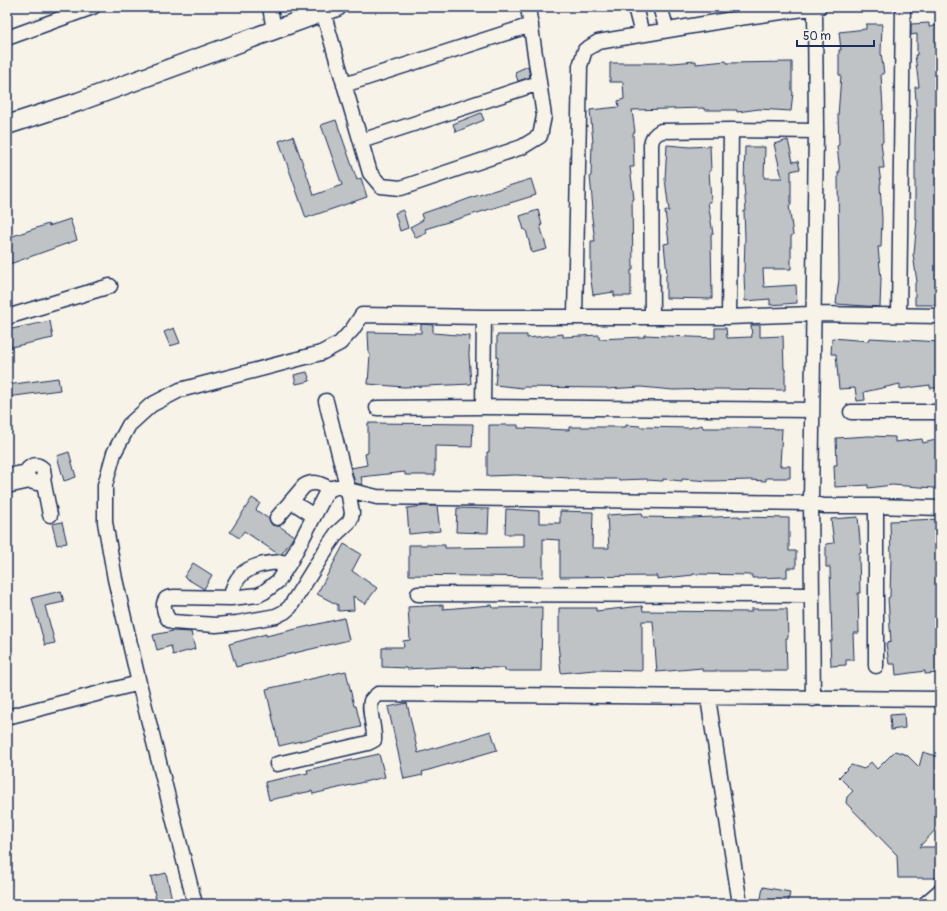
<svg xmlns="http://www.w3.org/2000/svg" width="947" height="911" font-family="Pangolin,sans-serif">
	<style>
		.building { fill: #c0c3c5; stroke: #1b2f5e }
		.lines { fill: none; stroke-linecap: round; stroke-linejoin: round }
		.minor-casing { stroke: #1b2f5e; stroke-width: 17 }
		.major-casing { stroke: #1b2f5e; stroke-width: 21 }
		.minor { stroke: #f7f3e8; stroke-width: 14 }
		.major { stroke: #f7f3e8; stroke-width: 18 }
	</style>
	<rect width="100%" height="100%" fill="#f7f3e8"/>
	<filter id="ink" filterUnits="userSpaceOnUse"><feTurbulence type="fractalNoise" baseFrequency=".025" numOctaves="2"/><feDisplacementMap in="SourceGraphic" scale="8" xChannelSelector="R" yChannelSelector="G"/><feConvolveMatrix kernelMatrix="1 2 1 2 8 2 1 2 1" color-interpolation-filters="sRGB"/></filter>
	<g filter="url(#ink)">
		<path class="building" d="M929,23V27L940,25V305H915V283L917,282L913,254H914L917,219H915V145L916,117H917L915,87H919L915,55H917V34L911,35V24Z
			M866,24H882L881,53L884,74H881L883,110H882L883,142H881L884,168H879L881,184H880L882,219L881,247H878L881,279L880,307L836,304L839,279L838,172H840L837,146L839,145L838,116L841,75H839V50H841L839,32L866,29Z
			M696,61V64L726,61L727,63L792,62V91L793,92L791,111L759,109L737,112V110H704V108L632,110L635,132L633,133L634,167H630L634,199H632L633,270H631V296H614V292L593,295L590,273H591V241H595L591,210L593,209L590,176H591L592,142H593L590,110L619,107L618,101L624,99L623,82H610V63H673Z
			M528,66L530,77L518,81L515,72Z
			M481,113L484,120L456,132L453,124Z
			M336,120L357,180L361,178L367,197L306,218L279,141L293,136L314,195L342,185L321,125Z
			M788,140L793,162L798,161L800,169L791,171V205H789L793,235L791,236V269H763L764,287L796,285L797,303L770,305V299L745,301L744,274L745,238L744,211H746L744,184L745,147H765L764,178H782L774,144Z
			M667,145L690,147L710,146L711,171H709L711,202H708L713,234H711L712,299L666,298V274H667L664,244L669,243L665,211H669L665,179Z
			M531,179L536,195L425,229L427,233L416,238L410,227L423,220L421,214L444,206V208L473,197Z
			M403,210L408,228L400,231L395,213Z
			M538,210L542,225H540L547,249L532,253L526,230H524L520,216Z
			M70,219L77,240L7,265V238L48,224L49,226Z
			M50,321L53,338L11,347L7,330Z
			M421,324L433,325V333L470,336L469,355L471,384L404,387L368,384L370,354H369L368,332L421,333Z
			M751,325H760V337L783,336L784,369H785V390L716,389L673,390L641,387L607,389V388L523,387V388L495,385L498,357H497V335H527V338L563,334V337L599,335V339L644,337V335L715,338V328H726L727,338L752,337Z
			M174,328L180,343L170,346L164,332Z
			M832,338L869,341L870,338L940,342V388H930V385L900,389V384L864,392L865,400L857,401L855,388L839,389L836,354H831Z
			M307,372L310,381L296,384L294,375Z
			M58,378L60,390L7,397V385Z
			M368,423L473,424L472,447L435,446V475H405V472L361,477L363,485L355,483L351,468L367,465L365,454L368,453Z
			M489,425H518V428L569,430V427H626V425L640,426V427L689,428L702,425L703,428H751L782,429L780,466H790V478H766V481L750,480L710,481L682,479V481L663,479V481L647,480V479L619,480V479H569V478L516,475L487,476V452H489Z
			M869,436L895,437V442L922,439L923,443L940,439V487L934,488L892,485L868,488V485L835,487L834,465H837L836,438Z
			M69,452L76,477L64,481L57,456Z
			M252,498L260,503L256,510L269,519L272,525L279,526L294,536L282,554H278L244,531L239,538L230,532Z
			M425,506H437L440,531L409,534L407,508Z
			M457,508L489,509L488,533L456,532Z
			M506,509L539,511V523H560V511L593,512L592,548H609L607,515L642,513L643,517L691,518L739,516V517L789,518V551H796V568H787V577L752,578V575L693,574V575L657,579V576L560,577V540L543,539V577L409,575V545H445V548L524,547V534H505Z
			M858,517L861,553L859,554L860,593H858L859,633H853L854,660H846V665L831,666L830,641H832L830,567H826V544L834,543L831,519Z
			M940,519V673L925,674V671L896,675L895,664H889L886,643L891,642L888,598L890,597L891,557L890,521Z
			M62,522L67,543L57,545L52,524Z
			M344,544L361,554L352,571L377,588L365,604L353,596L354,610L338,611V605L317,594Z
			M193,563L212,575L204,589L184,577Z
			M61,591L64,602L45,606L55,643L45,645L32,598Z
			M443,605V609L492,605L493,608L542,607L541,671H505V668L443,667L407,669V668L382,667V648H385V647H404L403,641L410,640L408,607Z
			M642,606L643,611L751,612V609H787L788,638H786L787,671H702V668L657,672L653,621H642V671L595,670L561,673L558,643H559V608H596V611Z
			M344,618L349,640L236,667L229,644L266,634V636Z
			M173,631L191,632L195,649L173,655L171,646L157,650L153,635Z
			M346,671L354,706H356L361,727L279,746L266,689Z
			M407,703L418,753L491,731L497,750L422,772L423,775L404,779L388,707Z
			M904,714L905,728L891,730L890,715Z
			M895,751L907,755L919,767L923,752L940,757V825L919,847H940V878H898L897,855L846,803L847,797L853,791L839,777L851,765L864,769L871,762L877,769Z
			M379,754L385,777L313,794L312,791L269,800L265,782L308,773L307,770Z
			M166,873L173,904H157L151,877Z
			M763,887L790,892L788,904H760Z"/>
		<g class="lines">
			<defs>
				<path id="minor" d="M270,7L274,30
					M635,7L642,34
					M660,7L667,30
					M323,12L370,173L381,186L401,188L522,147L540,136L544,116L528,7
					M7,38L93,7
					M344,85L531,25
					M361,141L539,83
					M899,315L903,7
					M575,316L580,66L585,50L598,42L739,18L819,7
					M652,316L651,144C652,137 655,134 661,131L731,130L816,131
					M7,317L110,286
					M729,317L731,130
					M326,401L348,490L377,497L811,503L824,506H876L940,508
					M483,407L484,317
					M377,408L483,407L812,410
					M851,412H940
					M7,476L27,472
					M43,479L37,483L30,481L27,475L28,469C33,464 38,464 43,469L44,476L43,479L50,515
					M7,486L30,481
					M336,487H341L348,490L352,513L351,518L349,522L337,533L328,546L290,607L284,612L276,616L237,623L216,625L172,622C166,619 161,606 166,599C168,597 172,597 175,597L231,598L258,595L264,592L278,581L290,562L325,495L330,489Z
					M291,501L314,516
					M277,518L304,486C314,480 320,484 330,489
					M418,594L811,595
					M231,598C232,594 232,589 234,586C242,564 270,562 290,562
					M876,666V506
					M708,698L740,904
					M813,699L811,503L816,131L815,8
					M7,717L139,683
					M277,764L368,743L374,740C375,729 368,709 371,701C373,698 375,696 378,694L940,699
					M195,904L139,683L115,579L105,522V485L114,453L129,425L151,405L180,390L321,353L340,343L352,330L362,315L484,317H729L812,314L940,316
					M925,904L940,891"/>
				<path id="major" d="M7,125L78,102L337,7"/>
			</defs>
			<use href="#minor" class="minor-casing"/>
			<use href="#major" class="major-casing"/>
			<use href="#minor" class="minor"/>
			<use href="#major" class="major"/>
		</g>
	</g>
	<rect width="947" height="911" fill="none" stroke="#f7f3e8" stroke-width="24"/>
	<rect x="12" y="12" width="923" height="887" fill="none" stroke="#1b2f5e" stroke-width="1.5" filter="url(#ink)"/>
	<path d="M797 40v6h77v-6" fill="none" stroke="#1b2f5e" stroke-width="2"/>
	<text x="803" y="40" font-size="12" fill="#1b2f5e" stroke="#f7f3e8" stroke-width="3" paint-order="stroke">50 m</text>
</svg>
